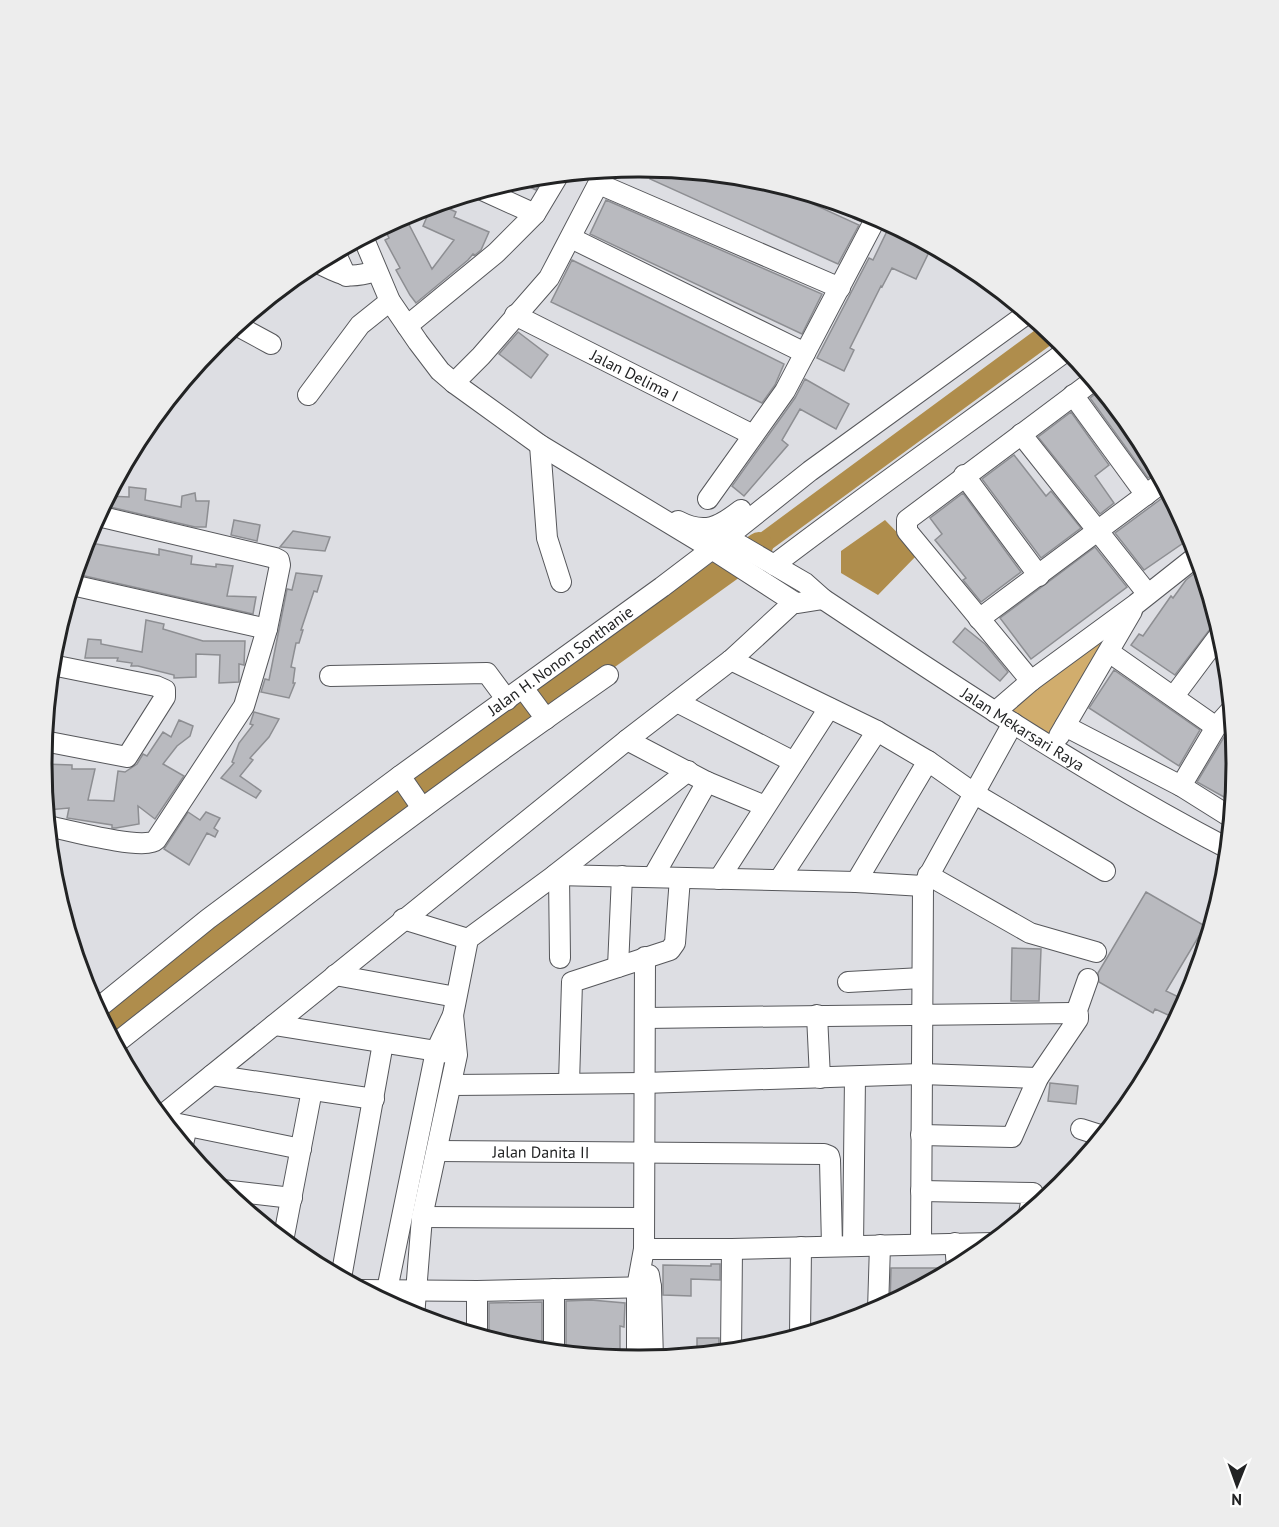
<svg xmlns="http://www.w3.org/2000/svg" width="1279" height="1527" font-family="'PT Sans',sans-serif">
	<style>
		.green { fill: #d1ad6d }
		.water { fill: #af8d4c }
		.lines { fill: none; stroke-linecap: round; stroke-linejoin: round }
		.river { stroke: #af8d4c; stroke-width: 28 }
		.building { fill: #b9babf; stroke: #8d8e92; stroke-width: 1.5 }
		.minor-casing { stroke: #56575b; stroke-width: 22 }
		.minor { stroke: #fff; stroke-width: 20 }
		.labels { text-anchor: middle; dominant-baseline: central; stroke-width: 5; stroke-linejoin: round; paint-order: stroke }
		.street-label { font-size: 16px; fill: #222324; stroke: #fff }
		.rim { fill: none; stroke: #222324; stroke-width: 3 }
	</style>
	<rect width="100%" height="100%" fill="#dddee3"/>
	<path class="green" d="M1136,604L1052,748L995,712Z"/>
	<path class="water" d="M1042,325L1059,339L768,552L749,541Z
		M885,520L918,554L878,595L841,573V551Z"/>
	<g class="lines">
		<path class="river" d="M105,1025L214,938L759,546"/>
	</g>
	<path class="building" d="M656,168L756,178L859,225L838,264L650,179Z
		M544,175L536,190L515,180L523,177Z
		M606,200L822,294L802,334L590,234Z
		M437,203L456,212L454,217L489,232L481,250L475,255L473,254L468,260L416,303L410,295L396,270L400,268L385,240L389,238L383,226L404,215L432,269L454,240L423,226L432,205Z
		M891,223L932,246L916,279L892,268L882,287L881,286L850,348L854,350L844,371L817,358L869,258L873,260Z
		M572,260L784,364L775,385L762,403L551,302Z
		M518,332L548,355L531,378L499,354Z
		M805,379L849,404L836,429L800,409L782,440L788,445L744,496L732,486L795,398Z
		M1102,389L1136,432L1158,472L1148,478L1090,398Z
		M1071,412L1109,465L1095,476L1114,503L1100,514L1038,437Z
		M1014,455L1046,496L1051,491L1081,528L1041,558L982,479Z
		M129,487L146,489L145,500L181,507L182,496L195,493L196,501H209L206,527H195L106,506L108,496L129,497Z
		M963,493L1021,572L981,602L963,580L966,578L935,540L942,534L930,518Z
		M1169,493L1192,537L1144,570L1115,533Z
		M234,520L260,525L257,541L231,535Z
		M293,531L330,537L325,551L280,547Z
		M85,542L159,555V549L192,556L191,564L216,567V564L233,566L227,596L256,597L253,614L76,574L79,564L83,565Z
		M1095,547L1127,587L1031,659L1000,618Z
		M1201,568L1217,620L1175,675L1131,645L1139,634L1143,636L1171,596L1173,598L1186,580Z
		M296,573L322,576L317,592L314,591L301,630H303L299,643H296L291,667L295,668L293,683H295L289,698L261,692L265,679L269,680L287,589L292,590Z
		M146,620L164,624L163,629L203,641H245L244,665L239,664V682L219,683L220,655L196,654V677L174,678V675L138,666H131L132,663L117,661L118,658H85L88,639L101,640V644L142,652Z
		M965,628L985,644L1008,672L1000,681L953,642Z
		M1114,670L1200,730L1179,766L1089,708Z
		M254,712L279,719L269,737L250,758L253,760L240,776L261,791L256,798L221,778L234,763L232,762L239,743L253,725L250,724Z
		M179,720L193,726L190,736L177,746L163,764L184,776L155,819L138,806L139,824L116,828H112V825L67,818L69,808L47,810L44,764L72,765V769H95L88,800L114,801L118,771L125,772L137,764L143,754L147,756L163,732L171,737Z
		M1224,737L1235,743L1237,764L1233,802L1197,782Z
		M188,812L200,820L206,812L220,818L214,828L218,831L215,837L207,833L189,865L164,849Z
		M1146,892L1205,926L1166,991L1187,1001L1177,1019L1155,1009L1153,1013L1099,982L1098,973Z
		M1012,948L1041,949L1039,1001H1011Z
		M1050,1083L1078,1086L1076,1104L1048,1101Z
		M711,1264H720V1280L691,1279V1296L663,1295V1265L711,1266Z
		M891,1268H938V1278L890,1304Z
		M591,1300L625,1303L624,1327L620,1326V1359L566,1354V1301Z
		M542,1302V1351L523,1349L489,1339V1303Z
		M697,1338H719V1353L697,1355Z"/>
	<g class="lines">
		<defs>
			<g id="minor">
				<path d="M599,184L840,288"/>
				<path d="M482,190L535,214"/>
				<path d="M858,209L877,217"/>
				<path d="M363,237L390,301L418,342L440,371L454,383L540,445L712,549L794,602L798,603L823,599"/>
				<path d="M571,238L805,353"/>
				<path d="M335,252L346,276"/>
				<path d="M316,262C343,275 346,280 376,271"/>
				<path id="s1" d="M515,315L753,435"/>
				<path d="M236,325L271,344"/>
				<path d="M407,326L496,253L535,214L559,174"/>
				<path d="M454,383L481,356L549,278L606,169"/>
				<path d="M308,395L360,325L390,301"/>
				<path d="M1073,395L1146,495"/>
				<path d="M1021,434L1147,593"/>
				<path d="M540,445L547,538L561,582"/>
				<path d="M964,475L1039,576"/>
				<path d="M708,499L785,391L877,216"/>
				<path d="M678,521C705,535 719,527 741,510"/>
				<path id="s2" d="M726,537L805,583L823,599C956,687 1087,775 1229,849"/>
				<path d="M774,565C871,491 971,421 1069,349"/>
				<path d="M72,585L267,629"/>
				<path d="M979,619L1163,482"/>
				<path d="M1109,652L1216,727"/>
				<path d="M731,660L877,731L928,761L975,794L1105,871"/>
				<path d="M330,676L487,673L507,700"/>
				<path d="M1031,681L907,531V520L1094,380"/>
				<path d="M523,688L546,719"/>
				<path d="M1174,696L1221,633"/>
				<path d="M677,702L794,762"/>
				<path d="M995,712L1031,681L1136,604L1198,555"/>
				<path d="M1065,726L1181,786L1232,818"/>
				<path d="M1059,736L1132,611"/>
				<path d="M627,740L707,782L765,806"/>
				<path d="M44,741L127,757L165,697V690L156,686L52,665"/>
				<path d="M400,776L422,808"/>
				<path d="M1181,786L1216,727L1232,709"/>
				<path d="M48,826C67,830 145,851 156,840L244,706L267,629L280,565L279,560L275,558L98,516"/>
				<path d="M555,875L856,882L923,886"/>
				<path d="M559,875L560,958"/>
				<path d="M928,875L1030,933L1096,952"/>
				<path d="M653,877L707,782"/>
				<path d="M719,879L829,708"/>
				<path d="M779,880L877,731"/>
				<path d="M856,882L928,761"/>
				<path d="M403,919L468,939"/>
				<path d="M618,967L622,876"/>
				<path d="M335,975L456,997"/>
				<path d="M848,982L922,978"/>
				<path id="s3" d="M97,1009L208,919L400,776L662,587L712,549L810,471L1028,313"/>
				<path d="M1076,1013L1088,979"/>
				<path d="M817,1015L820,1078"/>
				<path d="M645,1018L1072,1013L1078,1015V1019L1038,1078L1012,1137L921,1135"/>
				<path d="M274,1025L449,1053"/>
				<path d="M115,1044C276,916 440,792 608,675"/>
				<path d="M212,1075L374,1099"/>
				<path d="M569,1083L572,982L670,950L675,943L680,878"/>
				<path d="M452,1085L644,1083L921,1074L1038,1078"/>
				<path d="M160,1117L627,740L731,660L794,602"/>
				<path d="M164,1121L301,1149"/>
				<path d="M1081,1129L1103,1136"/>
				<path d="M183,1144L187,1126"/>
				<path id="s4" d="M437,1151L824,1154L829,1156L830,1160L832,1246"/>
				<path d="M222,1190L292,1198"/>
				<path d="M921,1191L1033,1193L1029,1213"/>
				<path d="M422,1217L644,1218"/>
				<path d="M283,1241L312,1090"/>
				<path d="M955,1243L957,1268"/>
				<path d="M921,1244L923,886L1013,723"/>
				<path d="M853,1246L855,1077"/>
				<path d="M644,1249H732L993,1243"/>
				<path d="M649,1275L651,1287L653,1360"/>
				<path d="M341,1278L383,1043"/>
				<path d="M554,1289V1353"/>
				<path d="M362,1290L477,1291L651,1287"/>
				<path d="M387,1290L436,1051L453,1015L468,939L555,875L688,771"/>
				<path d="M477,1291V1335"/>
				<path d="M878,1310L880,1245"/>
				<path d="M414,1317L422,1217L457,1055L453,1015"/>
				<path d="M800,1336L801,1247"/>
				<path d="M731,1352L732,1249"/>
				<path d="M637,1361V1287L644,1249L645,957"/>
			</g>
		</defs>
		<use href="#minor" class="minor-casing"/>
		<use href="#minor" class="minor"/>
	</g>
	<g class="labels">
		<g class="street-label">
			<text stroke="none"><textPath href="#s1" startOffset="134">Jalan Delima I</textPath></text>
			<text stroke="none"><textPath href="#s3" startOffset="580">Jalan H. Nonon Sonthanie</textPath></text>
			<text stroke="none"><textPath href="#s2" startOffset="354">Jalan Mekarsari Raya</textPath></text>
			<text stroke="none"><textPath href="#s4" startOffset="104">Jalan Danita II</textPath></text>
		</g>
	</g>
	<path d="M0 0H1279V1527H0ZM638 177H640A586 586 0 0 1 1226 763V764A586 586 0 0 1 640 1350H638A586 586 0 0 1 52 764V763A586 586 0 0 1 638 177Z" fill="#ededed" fill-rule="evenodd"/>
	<path class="rim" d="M638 177H640A586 586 0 0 1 1226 763V764A586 586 0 0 1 640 1350H638A586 586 0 0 1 52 764V763A586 586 0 0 1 638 177Z"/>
	<g transform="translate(1237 1485) rotate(181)" stroke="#ffffff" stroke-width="4.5" paint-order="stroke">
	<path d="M0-4.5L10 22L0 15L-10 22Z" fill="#222324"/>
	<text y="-9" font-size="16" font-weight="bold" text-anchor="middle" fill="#222324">N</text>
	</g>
</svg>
